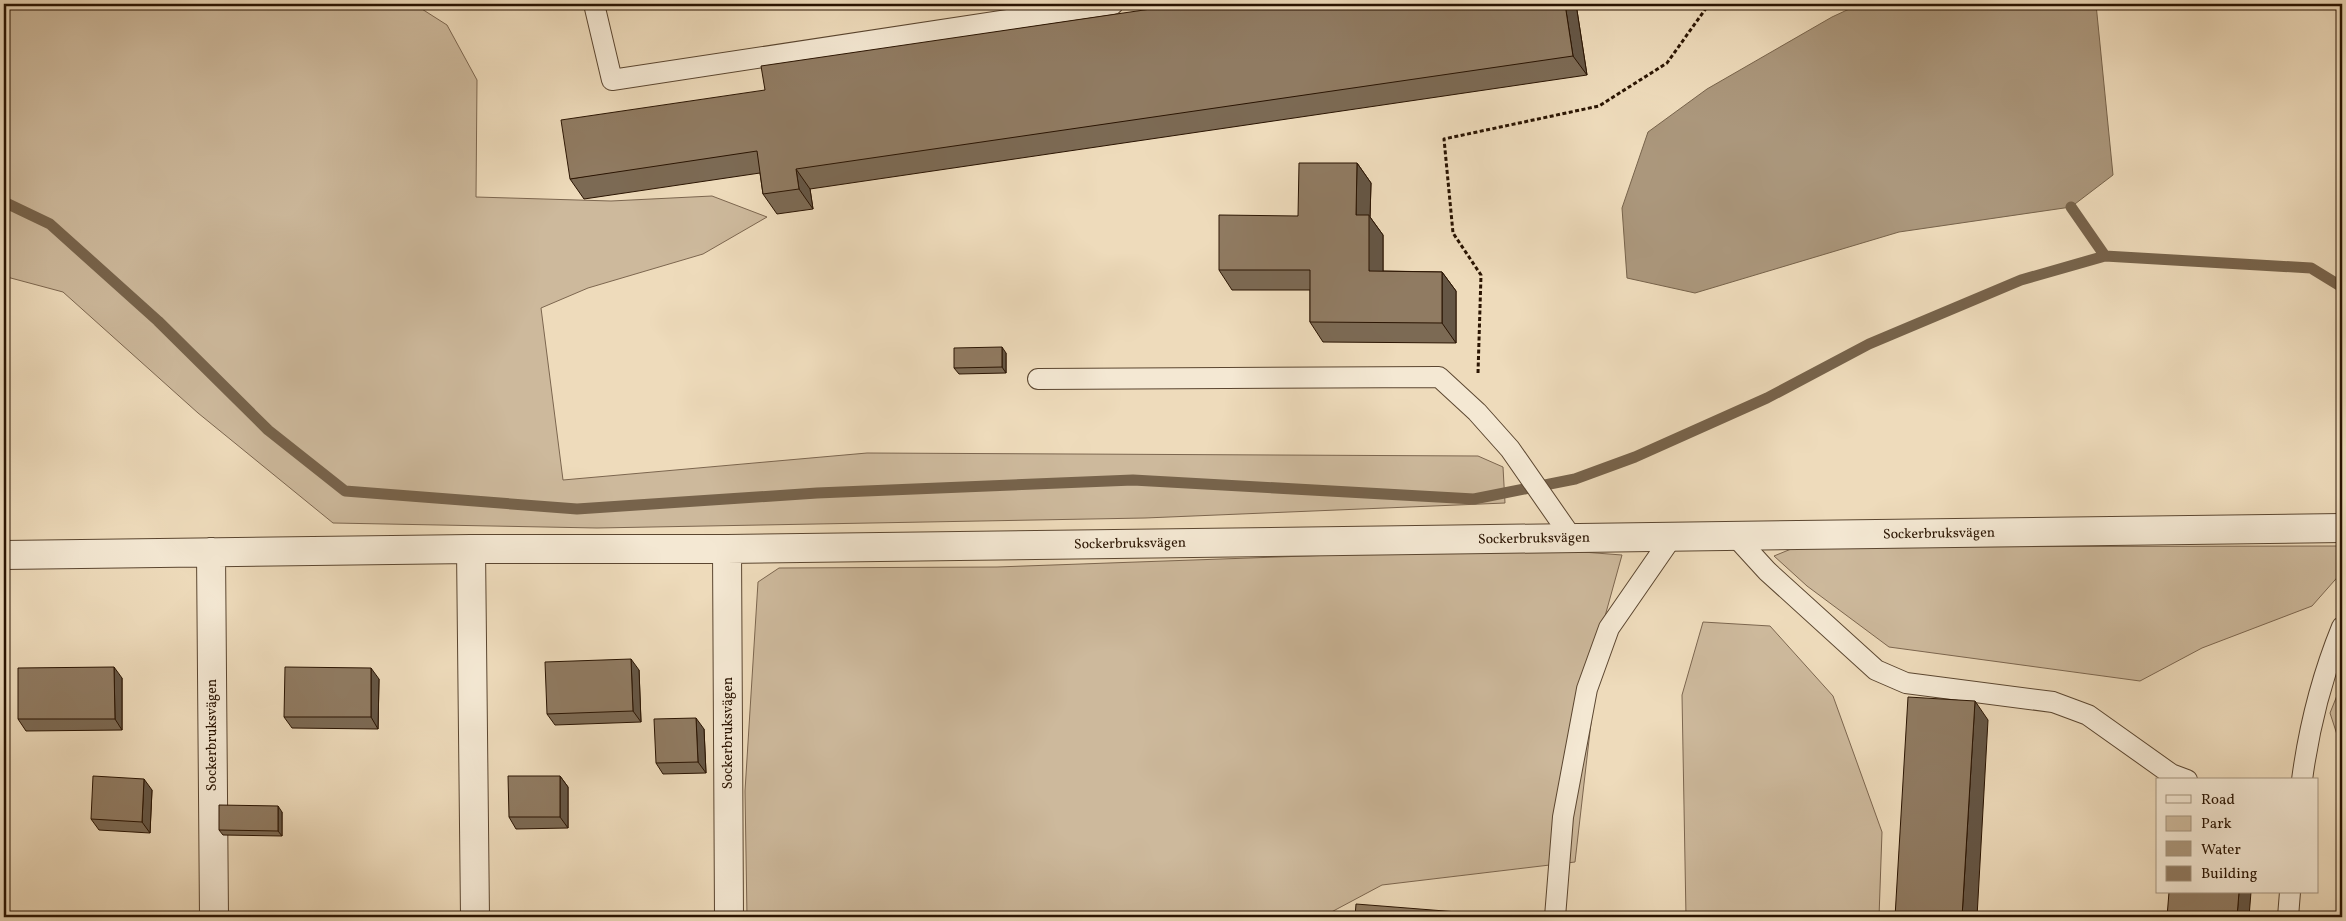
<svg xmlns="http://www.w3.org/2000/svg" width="2346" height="921" font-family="Vollkorn,serif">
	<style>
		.green { fill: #cdb99c; stroke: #7c664f }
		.water { fill: #ab977c; stroke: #77634b }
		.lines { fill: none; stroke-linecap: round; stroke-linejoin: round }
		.stream { stroke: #77634b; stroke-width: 11 }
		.service-casing { stroke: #5b4630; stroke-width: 22 }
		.minor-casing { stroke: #5b4630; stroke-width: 30 }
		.path { stroke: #2a1402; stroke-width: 3; stroke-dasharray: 4 2.5; stroke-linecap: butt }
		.service { stroke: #f4e8d3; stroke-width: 20 }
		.minor { stroke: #f4e8d3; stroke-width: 28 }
		.wall { fill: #7c6a54; stroke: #2a1402 }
		.shaded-wall { fill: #655645; stroke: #2a1402 }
		.building { fill: #907b62; stroke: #2a1402 }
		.labels { text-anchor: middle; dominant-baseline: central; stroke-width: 5; stroke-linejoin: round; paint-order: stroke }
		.street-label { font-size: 14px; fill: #2a1402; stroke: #f4e8d3 }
	</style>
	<rect width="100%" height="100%" fill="#eedbbb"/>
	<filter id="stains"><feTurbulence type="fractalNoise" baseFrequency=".004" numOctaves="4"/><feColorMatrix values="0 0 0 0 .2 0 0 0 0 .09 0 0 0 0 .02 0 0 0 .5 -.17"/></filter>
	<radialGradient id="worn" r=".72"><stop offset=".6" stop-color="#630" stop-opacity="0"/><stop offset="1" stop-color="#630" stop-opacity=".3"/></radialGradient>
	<path class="green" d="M4,4H414L447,25L477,80L476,197L611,201L712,196L767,217L703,254L588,288L541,308L563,480L867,453L1478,456L1503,467L1505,503L1145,518L597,528L333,523L198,413L63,292L7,277L4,290Z
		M2342,546V572L2312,606L2202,648L2140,681L1889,647L1807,586L1774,556L1796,547Z
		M1530,548L1622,555L1602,627L1575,862L1382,885L1322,917H747L745,791L758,582L779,568L997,567Z
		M1703,622L1770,626L1833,696L1882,832L1879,917H1686L1682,695Z
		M2342,683V750L2330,713Z"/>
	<path class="water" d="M1860,4H2096L2113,175L2071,207L1899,232L1695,293L1627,278L1622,208L1648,132L1707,89L1832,17Z"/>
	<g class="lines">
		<path class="stream" d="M4,202L50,224L158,321L268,430L345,491L577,509L817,493L1133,480L1474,499L1575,479L1635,457L1767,398L1869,344L2021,280L2105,256L2311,268L2342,287
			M2071,207L2105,256"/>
		<defs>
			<path id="service" d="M594,4L612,80L1113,4
				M1038,379L1439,377L1477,412L1510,449L1572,538
				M1735,536L1767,571L1876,670L1906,683L2053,702L2088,715L2171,774L2187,780
				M2302,780C2309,727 2322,676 2342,627
				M1555,917L1563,817L1587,689L1609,628L1672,537
				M2288,917L2290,892"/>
			<path id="minor" d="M471,549L475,917
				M727,549L729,917
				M211,552L214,917
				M4,555L471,549H727L2342,528"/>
		</defs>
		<use href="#service" class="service-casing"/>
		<use href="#minor" class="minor-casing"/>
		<path class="path" d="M1478,373L1481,275L1453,233L1444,139L1599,106L1667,63L1709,4"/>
		<use href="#service" class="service"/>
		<use href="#minor" class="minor"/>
	</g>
	<path class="wall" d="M1576,4L1587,75L810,189L813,209L777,214L763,194L760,173L584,199L570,179Z
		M1357,163L1371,183L1370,217L1383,235V271L1442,272L1456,291V343L1323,342L1310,322V290H1232L1219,270L1298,216Z
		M1006,353V373L959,374L954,368Z
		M639,670L641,722L555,725L547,714Z
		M122,678V730L26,731L18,719Z
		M379,679L378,729L292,728L284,717Z
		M704,729L706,773L663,774L656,763Z
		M560,776L568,787V828L516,829L509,817Z
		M152,790L150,833L99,830L91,819Z
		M282,812V836L223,835L219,830Z"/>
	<path class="shaded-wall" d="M1565,4H1576L1587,75L1573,56Z
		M1357,163L1371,183L1370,217L1383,235V290L1369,271L1356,215Z
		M796,169L810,189L813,209L799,189Z
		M1442,272L1456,291V343L1442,323Z
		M1002,347L1006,353V373L1002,367Z
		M631,659L639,670L641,722L633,711Z
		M114,667L122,678V730L115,719Z
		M371,668L379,679L378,729L371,717Z
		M1975,701L1988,720L1977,917H1962Z
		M696,718L704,729L706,773L698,762Z
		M560,776L568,787V828L560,817Z
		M144,779L152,790L150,833L142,822Z
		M278,806L282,812V836L278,831Z
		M2239,892H2251L2249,917H2237Z"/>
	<path class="building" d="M1185,4H1565L1573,56L796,169L799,189L763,194L757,151L570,179L561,120L765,90L761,66Z
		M1299,163H1357L1356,215H1369V271L1442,272V323L1310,322V270H1219V215L1298,216Z
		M1002,347V367L954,368V348Z
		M631,659L633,711L547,714L545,662Z
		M114,667L115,719H18V668Z
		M285,667L371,668V717H284Z
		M1908,697L1975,701L1962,917H1895Z
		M696,718L698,762L656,763L654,719Z
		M93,776L144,779L142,822L91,819Z
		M508,776H560V817H509Z
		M219,805L278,806V831L219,830Z
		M2169,892H2239L2237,917H2167Z
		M1356,904L1521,917H1355Z"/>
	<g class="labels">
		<g class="street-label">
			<text transform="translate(1939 534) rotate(-1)">Sockerbruksvägen</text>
			<text transform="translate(1534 539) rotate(-1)">Sockerbruksvägen</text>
			<text transform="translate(1130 544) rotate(-1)">Sockerbruksvägen</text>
			<text transform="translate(728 733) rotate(-90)">Sockerbruksvägen</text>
			<text transform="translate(212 735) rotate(-90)">Sockerbruksvägen</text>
		</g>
	</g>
	<rect width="2346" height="921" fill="none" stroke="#eedbbb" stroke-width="20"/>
	<rect x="5" y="5" width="2336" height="911" fill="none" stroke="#2a1402" stroke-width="2.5"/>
	<rect x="10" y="10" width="2326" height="901" fill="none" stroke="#2a1402"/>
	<rect x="2156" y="778" width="162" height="115" fill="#f4e8d3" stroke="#a3937f"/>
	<rect x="2166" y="795" width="25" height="8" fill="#f4e8d3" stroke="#a3937f"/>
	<text x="2201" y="804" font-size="15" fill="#2a1402">Road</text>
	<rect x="2166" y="816" width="25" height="15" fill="#cdb99c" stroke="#a3937f"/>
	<text x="2201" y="828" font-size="15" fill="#2a1402">Park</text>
	<rect x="2166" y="841" width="25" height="15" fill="#ab977c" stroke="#a3937f"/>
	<text x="2201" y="854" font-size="15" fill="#2a1402">Water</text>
	<rect x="2166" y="866" width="25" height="15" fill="#907b62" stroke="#a3937f"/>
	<text x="2201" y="878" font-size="15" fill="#2a1402">Building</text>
	<rect width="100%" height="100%" filter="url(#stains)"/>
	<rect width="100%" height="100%" fill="url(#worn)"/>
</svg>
